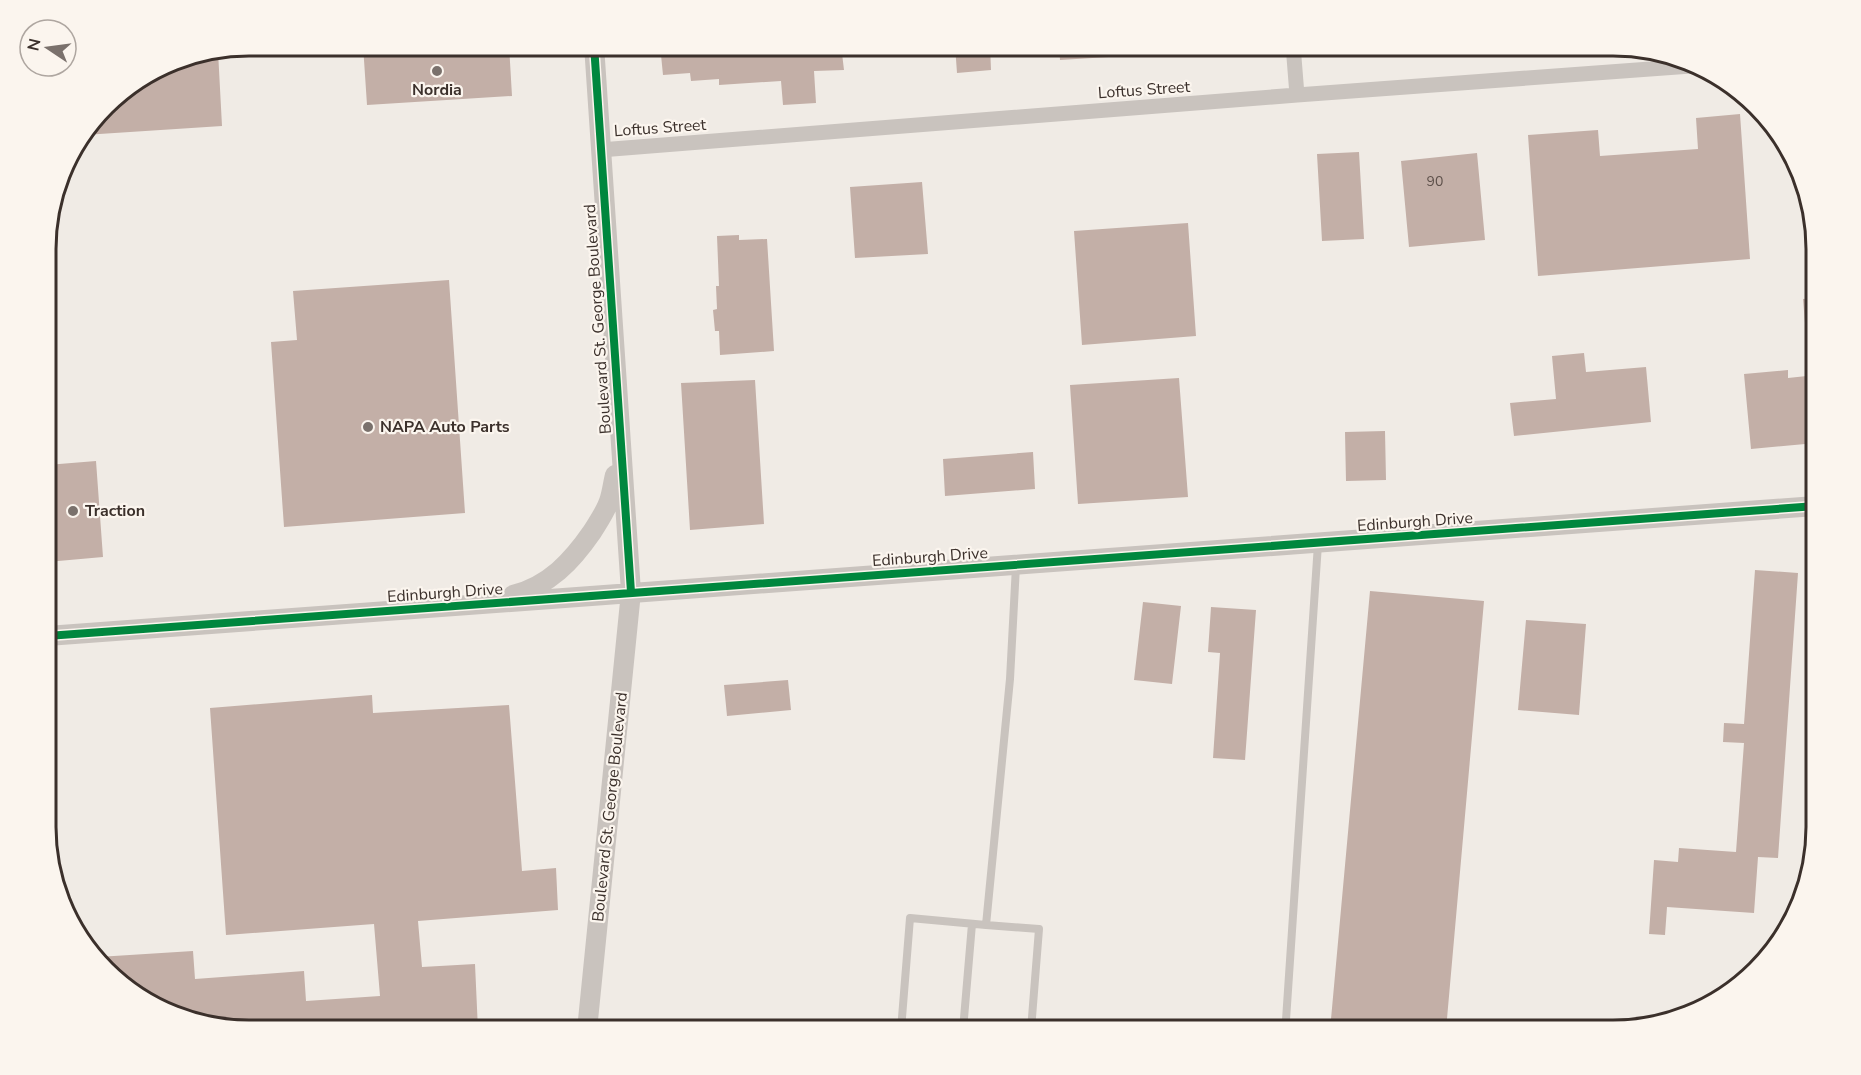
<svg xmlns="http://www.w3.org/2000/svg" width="1861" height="1075" font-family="'Nunito Sans',sans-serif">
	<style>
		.building { fill: #c3afa7 }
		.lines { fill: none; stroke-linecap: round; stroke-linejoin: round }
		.service { stroke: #c9c3be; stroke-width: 8 }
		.minor { stroke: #c9c3be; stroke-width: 15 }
		.tertiary { stroke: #c9c3be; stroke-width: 20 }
		.cycleway-casing { stroke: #fbf5ee; stroke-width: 11 }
		.cycleway { stroke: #00873e; stroke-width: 8 }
		.poi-dot { fill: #7a716c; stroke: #fbf5ee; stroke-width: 2 }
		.labels { text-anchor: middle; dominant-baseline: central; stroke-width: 4.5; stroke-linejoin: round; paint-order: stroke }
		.number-label { font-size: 14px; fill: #5d504a }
		.poi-label { font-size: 16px; font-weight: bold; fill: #3b302b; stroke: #fbf5ee; text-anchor: start }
		.street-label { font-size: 16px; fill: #3b302b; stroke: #fbf5ee }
		.rim { fill: none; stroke: #3b302b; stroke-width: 3 }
	</style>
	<rect width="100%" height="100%" fill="#f0ebe5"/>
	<path class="building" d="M363,45H509L512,96L367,105Z
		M660,45H841L844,70L814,71L816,103L783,105L781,81L719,85V79L691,81L690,73L663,75Z
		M955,45H990L991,70L957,73Z
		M1059,45H1141V55L1060,60Z
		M218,51L222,126L84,135L114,96L171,60Z
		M1740,114L1750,259L1538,276L1528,135L1598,130L1600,156L1698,149L1696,118Z
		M1359,152L1364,239L1322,241L1317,154Z
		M1477,153L1485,240L1409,247L1401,161Z
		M922,182L928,254L855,258L850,187Z
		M1188,223L1196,336L1082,345L1074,231Z
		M739,235V240L767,239L774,351L720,355L719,331H715L713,310L717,309L716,286H719L717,236Z
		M449,280L465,513L284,527L271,342L297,340L293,291Z
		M1816,298V335H1806L1803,299Z
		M1584,353L1586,372L1646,367L1651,422L1514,436L1510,403L1556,399L1552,356Z
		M1788,370V378L1816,375V443L1751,449L1744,374Z
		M1179,378L1188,497L1078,504L1070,385Z
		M755,380L764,524L690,530L681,383Z
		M1385,431L1386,480L1346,481L1345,432Z
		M1033,452L1035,489L945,496L943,459Z
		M96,461L103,557L47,562V465Z
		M1755,570L1798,573L1778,858L1758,857L1754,913L1667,907L1665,935L1649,934L1654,860L1678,862L1679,848L1736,852L1744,743L1723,742L1724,723L1744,724Z
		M1370,591L1484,601L1446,1030H1330Z
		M1143,602L1181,606L1172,684L1134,680Z
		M1211,607L1256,610L1245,760L1213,758L1220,653L1208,652Z
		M1526,620L1586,624L1579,715L1518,710Z
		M788,680L791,710L727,716L724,685Z
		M372,695L373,713L509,705L522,871L556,868L558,910L418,921L422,967L475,964L478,1030H248L147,1003L98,957L193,951L195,979L304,971L306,1001L380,996L374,924L226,935L210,708Z"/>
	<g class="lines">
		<path class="service" d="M986,925L1039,929L1031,1030
			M1286,1020L1318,544
			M901,1030L910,918L986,925L1010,679L1016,566
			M963,1030L972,924"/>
		<path class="minor" d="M1293,45L1297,95
			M600,150L1297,95L1691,66"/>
		<path class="tertiary" d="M513,595C549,586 572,561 592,532C598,522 607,510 610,498C612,491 613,483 615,475
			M47,636L1816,506
			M587,1030L631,592L594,45"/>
		<defs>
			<path id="cycleway" d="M594,45L631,592
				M47,636L1816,506"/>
		</defs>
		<use href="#cycleway" class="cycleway-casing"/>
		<use href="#cycleway" class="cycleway"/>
	</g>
	<g class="poi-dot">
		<circle cx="437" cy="71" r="6"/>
		<circle cx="368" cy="427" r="6"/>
		<circle cx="73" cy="511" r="6"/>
	</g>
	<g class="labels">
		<g class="number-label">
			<text x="1435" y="181">90</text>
		</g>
		<g class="poi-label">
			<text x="437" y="90" text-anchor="middle">Nordia</text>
			<text x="380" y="427">NAPA Auto Parts</text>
			<text x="85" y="511">Traction</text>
		</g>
		<g class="street-label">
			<text transform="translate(1144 90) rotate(-4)">Loftus Street</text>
			<text transform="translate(660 128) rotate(-4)">Loftus Street</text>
			<text transform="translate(598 319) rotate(-94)">Boulevard St. George Boulevard</text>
			<text transform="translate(1415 522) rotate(-4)">Edinburgh Drive</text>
			<text transform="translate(930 557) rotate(-4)">Edinburgh Drive</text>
			<text transform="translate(445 593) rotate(-4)">Edinburgh Drive</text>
			<text transform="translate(610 807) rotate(-84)">Boulevard St. George Boulevard</text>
		</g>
	</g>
	<path d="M0 0H1861V1075H0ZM249 56H1613A193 193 0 0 1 1806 249V827A193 193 0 0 1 1613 1020H249A193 193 0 0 1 56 827V249A193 193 0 0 1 249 56Z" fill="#fbf5ee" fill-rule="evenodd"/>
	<path class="rim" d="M249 56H1613A193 193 0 0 1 1806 249V827A193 193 0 0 1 1613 1020H249A193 193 0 0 1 56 827V249A193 193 0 0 1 249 56Z"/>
	<g transform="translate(48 48) rotate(283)"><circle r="28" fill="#fbf5ee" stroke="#aea6a0" stroke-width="1.5"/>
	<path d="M0-4.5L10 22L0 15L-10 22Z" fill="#7a716c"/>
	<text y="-9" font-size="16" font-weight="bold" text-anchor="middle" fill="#3b302b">N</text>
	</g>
</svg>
